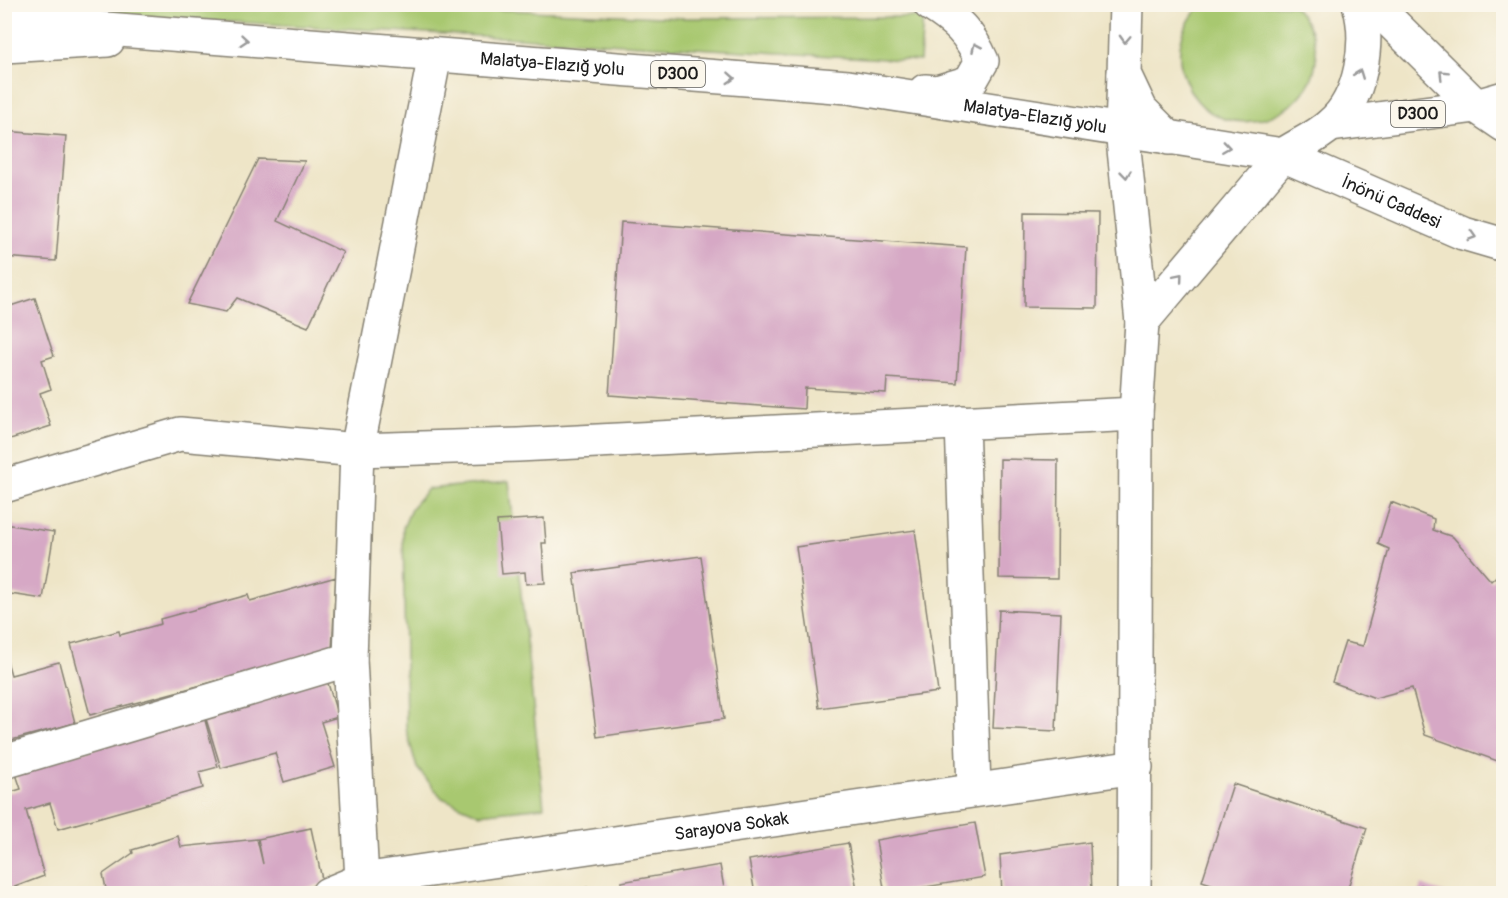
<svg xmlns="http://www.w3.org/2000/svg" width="1508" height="898" font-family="Pangolin,sans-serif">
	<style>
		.green { fill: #a8c870; stroke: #627246; stroke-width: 1.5 }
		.building { fill: #d6a8c5 }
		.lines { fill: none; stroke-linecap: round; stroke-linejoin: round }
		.minor-casing { stroke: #858072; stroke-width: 36 }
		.major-casing { stroke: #858072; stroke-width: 36 }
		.highway-casing { stroke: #858072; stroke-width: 36 }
		.minor { stroke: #fff; stroke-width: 33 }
		.major { stroke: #fff; stroke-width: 33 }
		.highway { stroke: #fff; stroke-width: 33 }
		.oneway { stroke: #999 }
		.labels { text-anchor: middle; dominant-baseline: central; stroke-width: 6; stroke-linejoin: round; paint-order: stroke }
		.shield { fill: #fbf7ec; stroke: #5f5e5a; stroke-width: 1.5 }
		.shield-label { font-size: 16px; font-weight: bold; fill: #1c1c1c }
		.street-label { font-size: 18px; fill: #1c1c1c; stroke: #fbf7ec }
	</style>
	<rect width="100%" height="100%" fill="#fbf7ec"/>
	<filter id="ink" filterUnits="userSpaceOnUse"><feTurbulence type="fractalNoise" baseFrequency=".0167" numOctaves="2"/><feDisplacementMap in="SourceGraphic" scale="12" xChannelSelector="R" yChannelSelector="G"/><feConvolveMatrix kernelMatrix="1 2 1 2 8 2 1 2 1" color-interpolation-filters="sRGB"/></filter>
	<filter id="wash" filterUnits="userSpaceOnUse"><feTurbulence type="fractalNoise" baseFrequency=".008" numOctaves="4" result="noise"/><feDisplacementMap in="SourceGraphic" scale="24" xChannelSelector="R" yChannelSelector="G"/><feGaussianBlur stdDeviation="1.35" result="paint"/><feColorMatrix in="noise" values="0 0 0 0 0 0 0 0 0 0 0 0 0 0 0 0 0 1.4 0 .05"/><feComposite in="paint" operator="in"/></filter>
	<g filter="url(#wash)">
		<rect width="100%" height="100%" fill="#eee5c7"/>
		<path class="green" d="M371,4L684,18L923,17L920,61L5,9L4,5Z
			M1201,5H1293C1375,94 1214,179 1182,71C1175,46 1184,23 1201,5Z
			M509,481L544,807L479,814L442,798L417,768L406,729L403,528L412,507L428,489Z"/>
		<g id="blocks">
			<path class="building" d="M4,131L66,136L56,261L4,257Z
				M258,159L305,161L277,221L343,252L308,327L237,298L226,312L187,304Z
				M1025,212L1098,213L1097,308L1024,307Z
				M621,222L966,247L957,383L887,378L886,393L805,388L804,409L609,395Z
				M35,298L54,356L42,360L51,389L40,393L51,426L4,441V308Z
				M1000,459L1058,460L1057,579L999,578Z
				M1391,502L1434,519L1433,530L1453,537L1491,581L1503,570V763L1425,735L1412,688L1375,698L1332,682L1345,642L1363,646L1389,549L1378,544Z
				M544,518L546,543H542L545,583L526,584L525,572L502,574L497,521Z
				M4,524L54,532L43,599L4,593Z
				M915,530L938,692L819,708L796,547Z
				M701,556L724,719L597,737L574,573Z
				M336,577L332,650L90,715L71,644L119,631L120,635L161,624L160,619L248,595L250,601Z
				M999,610L1061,613L1056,731L993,728Z
				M5,654L11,675L59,662L75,723L4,742Z
				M325,673L338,717L321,722L335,767L284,782L275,753L221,768L203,709Z
				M204,717L218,767L199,772L203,788L58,829L50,803L26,810L44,876L4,891V794L21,789L15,771Z
				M1233,784L1367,828L1346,894H1241L1202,881Z
				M975,823L985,877L885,894L876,840Z
				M311,828L323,884L276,894H107L103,874L133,853L132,850L178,836L181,847L257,839L263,864L258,839Z
				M1090,842L1092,894H1002L1000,855Z
				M848,843L858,894H755L749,860Z
				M720,865L725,894H623L621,882Z
				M1421,885L1445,893V894H1418Z
				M589,887L590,894H560V892Z"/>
		</g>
	</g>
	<g filter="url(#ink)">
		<use href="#blocks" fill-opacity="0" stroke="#858072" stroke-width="1.5"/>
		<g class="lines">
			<defs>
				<g id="minor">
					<path d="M4,46L108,40"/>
					<path d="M1124,74L1122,130L1142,322L1136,414L1134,894"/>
					<path d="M1142,322L1283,155"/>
					<path d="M962,422L974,789"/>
					<path d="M4,486L180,434L357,450L518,445L1136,414"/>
					<path d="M4,762L350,659"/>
					<path id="s1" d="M328,894L362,880L1136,767"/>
					<path d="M353,894L362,880L350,659L357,450L435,55"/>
				</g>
				<g id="major">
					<path d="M1373,4L1476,106L1504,125"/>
					<path id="s2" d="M1283,155L1463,233L1504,245"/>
				</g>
				<g id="highway">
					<path d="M1126,4L1124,74L1141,110L1169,138"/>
					<path id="s3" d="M4,21L848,87L1283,155C1298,145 1317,137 1330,125C1362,99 1370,41 1359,4"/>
					<path d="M925,91L937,92L970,82L982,61C970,33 956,20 930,4"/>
					<path d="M1331,125L1476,106L1504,98"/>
				</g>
			</defs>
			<use href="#minor" class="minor-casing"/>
			<use href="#major" class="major-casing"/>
			<use href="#highway" class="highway-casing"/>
			<use href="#minor" class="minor"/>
			<use href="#major" class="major"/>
			<use href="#highway" class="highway"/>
		</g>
		<defs><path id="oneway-chevron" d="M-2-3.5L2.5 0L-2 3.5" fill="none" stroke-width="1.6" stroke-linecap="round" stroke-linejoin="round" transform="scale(1.5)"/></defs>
		<g class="oneway">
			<use href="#oneway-chevron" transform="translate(1125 39) rotate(92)"/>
			<use href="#oneway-chevron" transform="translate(244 40) rotate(5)"/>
			<use href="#oneway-chevron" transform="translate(976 47) rotate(-114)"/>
			<use href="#oneway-chevron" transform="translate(1359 74) rotate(-69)"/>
			<use href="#oneway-chevron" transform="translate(1443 74) rotate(-135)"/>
			<use href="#oneway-chevron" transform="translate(731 78) rotate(4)"/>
			<use href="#oneway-chevron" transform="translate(1226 147) rotate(8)"/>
			<use href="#oneway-chevron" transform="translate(1126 174) rotate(84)"/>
			<use href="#oneway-chevron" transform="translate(1472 236) rotate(17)"/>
			<use href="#oneway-chevron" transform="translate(1179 277) rotate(-50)"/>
		</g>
	</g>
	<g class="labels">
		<g class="shield">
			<rect x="651" y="61" width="54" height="26" rx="4.5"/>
			<rect x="1391" y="101" width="54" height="26" rx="4.5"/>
		</g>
		<g class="shield-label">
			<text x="678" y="74">D300</text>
			<text x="1418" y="114">D300</text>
		</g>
		<g class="street-label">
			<text stroke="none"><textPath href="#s3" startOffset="550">Malatya-Elazığ yolu</textPath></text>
			<text stroke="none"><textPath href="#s3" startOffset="1036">Malatya-Elazığ yolu</textPath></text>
			<text stroke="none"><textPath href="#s2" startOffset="118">İnönü Caddesi</textPath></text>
			<text stroke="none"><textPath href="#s1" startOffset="410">Sarayova Sokak</textPath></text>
		</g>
	</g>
	<rect width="1508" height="898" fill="none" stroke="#fbf7ec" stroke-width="24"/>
</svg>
